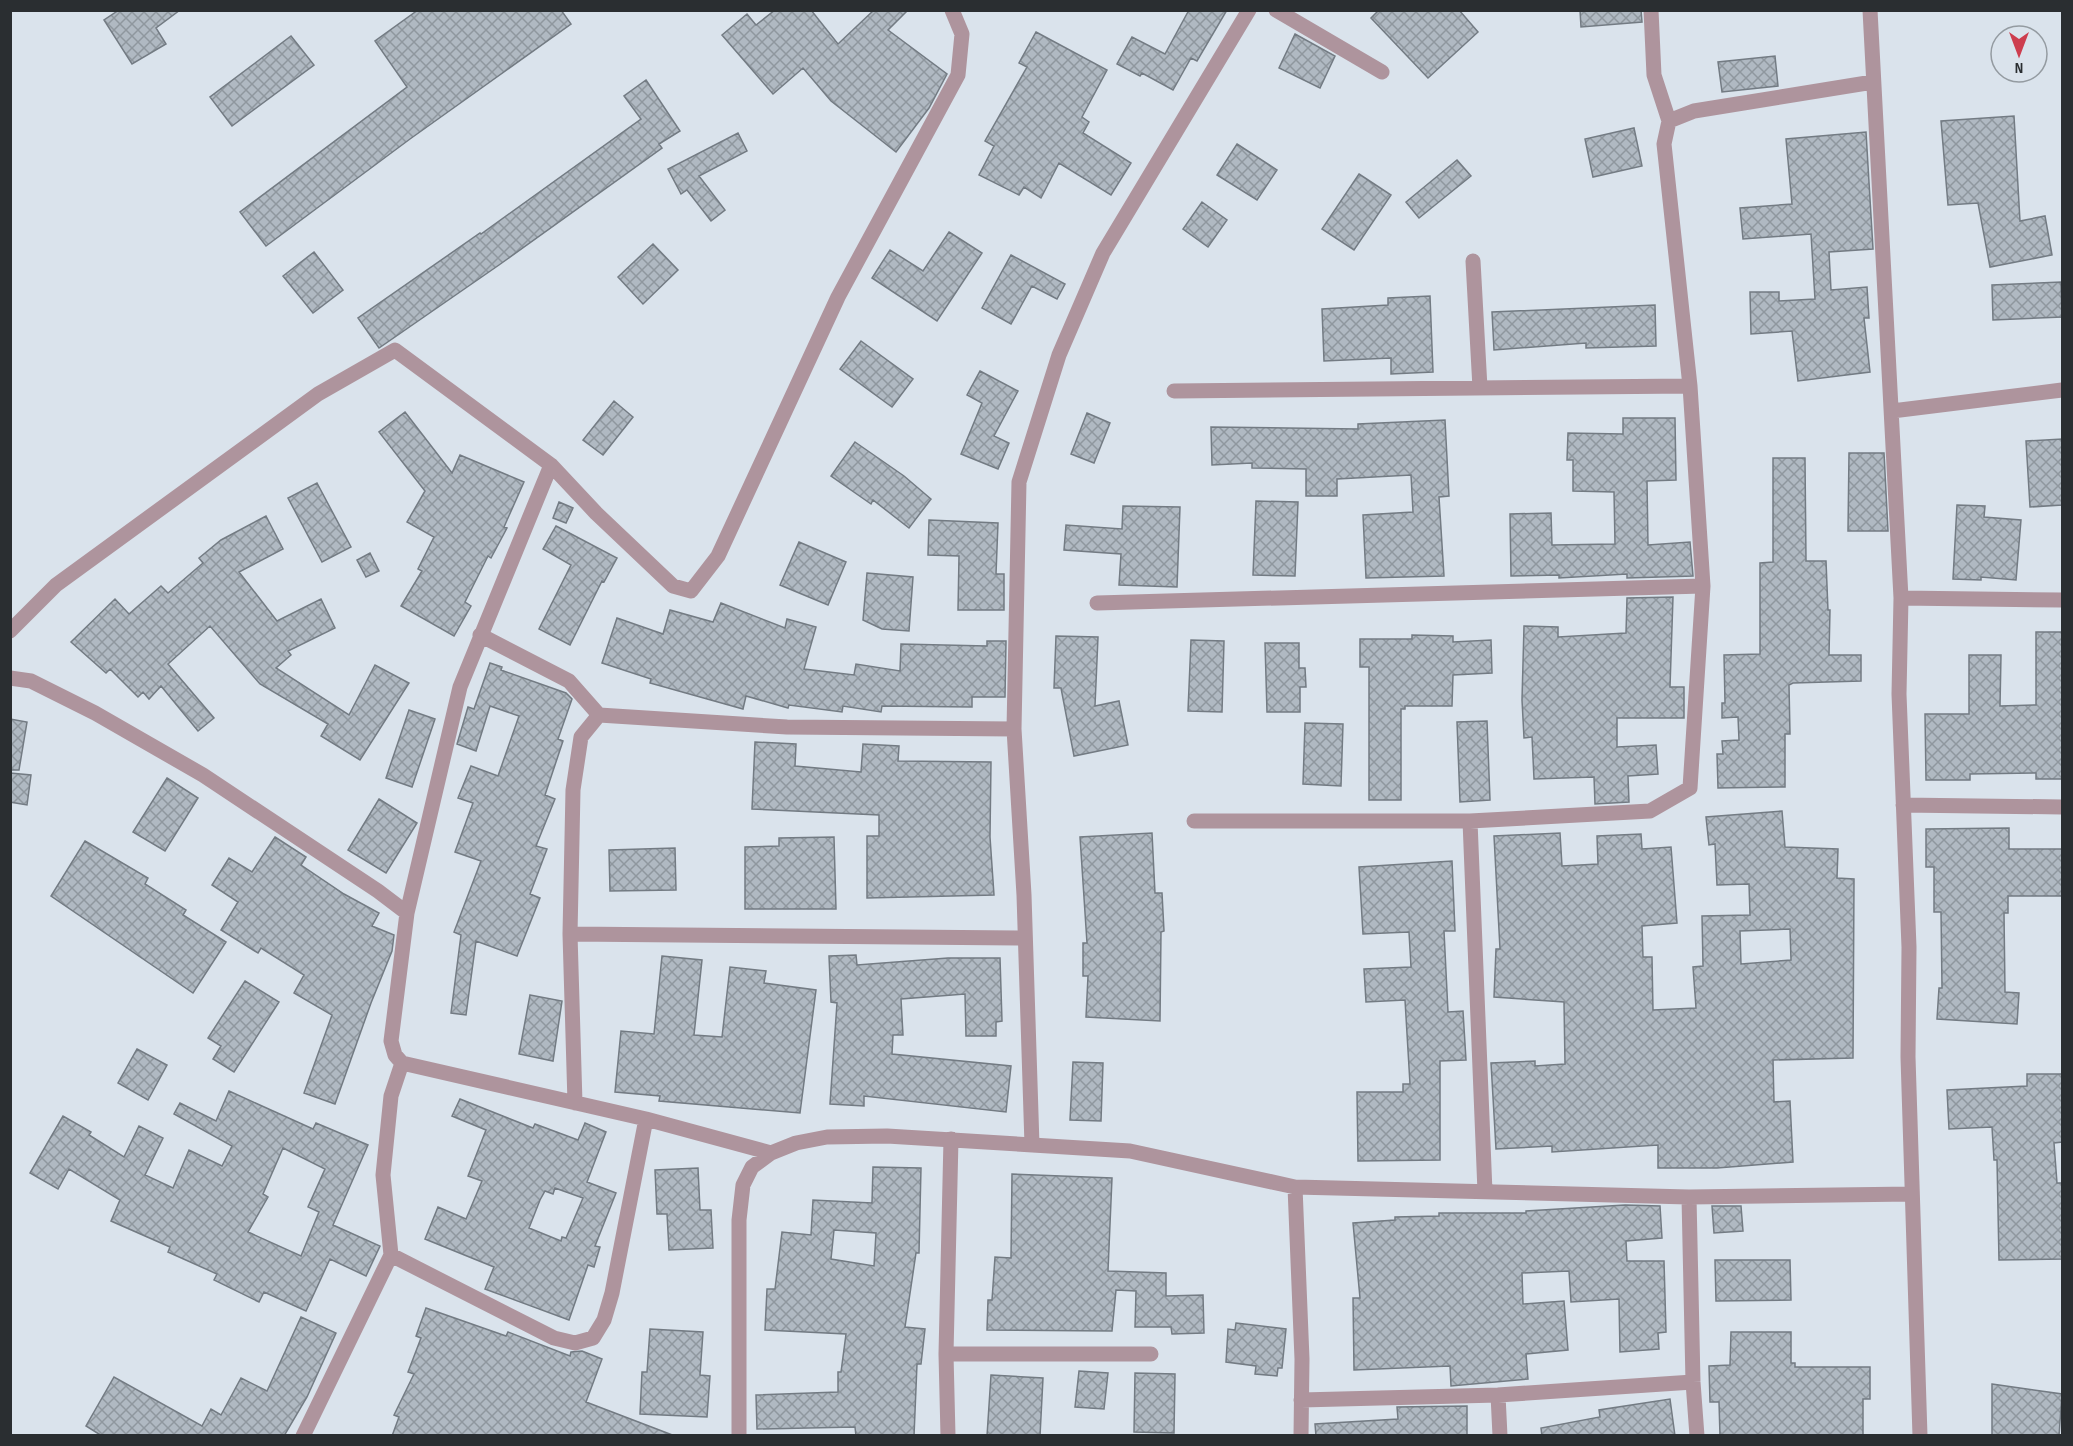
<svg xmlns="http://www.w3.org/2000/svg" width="2073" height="1446" font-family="'Sofia Sans Condensed',sans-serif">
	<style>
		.building { fill: url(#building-cross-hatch); stroke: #737b83; stroke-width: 1.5; fill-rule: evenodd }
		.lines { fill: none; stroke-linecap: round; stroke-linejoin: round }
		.minor { stroke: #ae949d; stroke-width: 15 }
	</style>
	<defs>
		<pattern id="building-cross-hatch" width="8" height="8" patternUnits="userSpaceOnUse" patternTransform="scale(1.5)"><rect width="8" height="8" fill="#b0b9c2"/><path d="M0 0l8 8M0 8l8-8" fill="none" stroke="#8f979e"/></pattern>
	</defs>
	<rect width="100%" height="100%" fill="#dae3ec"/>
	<path class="building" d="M119,10H180L156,28L166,44L132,64L104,20Z
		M418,10H561L571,24L410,139L266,246L240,212L407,87L375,41Z
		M775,10H811L838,44L874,10H908L888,30L947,74L929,108L896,152L831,101L803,68L773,94L722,35L747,14L756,25Z
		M1189,10H1227L1197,61L1191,58L1173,90L1142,73L1140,76L1117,64L1132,37L1165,54Z
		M1379,10H1459L1478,32L1428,78L1371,18Z
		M1580,10H1641L1642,22L1581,27Z
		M1036,32L1107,70L1082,117L1089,122L1083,133L1131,163L1111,195L1059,163L1041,198L1024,187L1019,195L979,175L994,146L985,141L1027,67L1019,63Z
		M1295,34L1335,56L1320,88L1279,68Z
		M291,36L314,65L232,126L210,97Z
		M1775,56L1778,86L1722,92L1718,62Z
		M646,80L680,131L659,144L662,148L499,265L379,348L358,318L480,233L481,234L641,119L624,96Z
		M2014,116L2020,221L2045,216L2052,255L1990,267L1978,203L1948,205L1941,121Z
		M1634,128L1642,166L1593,177L1585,139Z
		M1866,132L1873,249L1829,252L1831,290L1867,287L1869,318H1864L1870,372L1798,381L1792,331L1751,334L1750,292H1779V301L1815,299L1811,234L1743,239L1740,208L1792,204L1786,139Z
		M738,133L747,151L699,176L725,210L711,221L687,190L681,194L668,169Z
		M1237,144L1277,170L1257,200L1217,175Z
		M1457,160L1471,176L1419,218L1406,202Z
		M1359,174L1391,195L1354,250L1322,229Z
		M1202,202L1227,220L1208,247L1183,229Z
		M949,232L982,253L937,321L872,278L890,250L923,271Z
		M653,244L678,270L643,304L618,277Z
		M314,252L343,290L313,313L283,276Z
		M1011,255L1065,284L1057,299L1032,286L1011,324L982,308Z
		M2061,282L2062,317L1993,320L1992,285Z
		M1430,296L1433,372L1391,374V358L1324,361L1322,309L1388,305V298Z
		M1655,305L1656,346L1586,348V343L1494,350L1492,312Z
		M861,341L913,379L892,407L840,369Z
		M980,371L1018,391L994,436L1009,443L998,469L961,454L982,403L967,395Z
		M614,401L633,417L603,455L583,440Z
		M405,412L452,473L460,455L524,482L504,527L507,528L491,558L488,556L465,602L471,606L454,636L401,606L422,571L418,569L434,537L407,522L425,491L379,432Z
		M1087,413L1110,423L1094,463L1071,454Z
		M1623,418H1675L1676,480L1647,481L1648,545L1690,542L1693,576L1627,578V574L1559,578V575L1511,576L1510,514L1551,513L1552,545L1615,544L1614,492L1573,491V460H1567L1568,433L1623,434Z
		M1445,420L1449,496L1439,497L1444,576L1366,578L1363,515L1413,512L1411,475L1337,479V496H1306V469L1252,468V463L1212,465L1211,427L1358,429V424Z
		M2062,439V505L2030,507L2026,441Z
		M855,442L904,476L931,499L909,528L873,500L871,504L831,476Z
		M1849,453H1884L1888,531H1848Z
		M1773,458H1805L1806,561H1826L1828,610H1830L1829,655H1861V681L1793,683L1789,685L1790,734H1785V787L1718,788L1717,754H1723L1722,741L1739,740L1738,717L1722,718V703H1725L1724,655L1760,654V563L1773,562Z
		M317,483L351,547L322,562L288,498Z
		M1256,501L1298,502L1295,576L1253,575Z
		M559,502L573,508L566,523L553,518Z
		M1957,505L1985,506L1984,517L2021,520L2016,580L1981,577V580L1953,579Z
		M1123,506L1180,507L1177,587L1119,585L1121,554L1064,550L1066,525L1122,529Z
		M266,516L283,549L239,572L277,621L321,599L335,628L288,651L291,655L276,668L349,715L375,665L409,683L360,760L321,736L328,724L260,684L210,626L168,664L214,718L198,731L161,686L149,699L143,692L138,697L110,669L106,673L71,642L115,599L129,614L161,586L168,593L203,563L199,558L221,540Z
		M929,520L998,523L996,574H1004V610H958L959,556L928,555Z
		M556,526L617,558L604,582L602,581L570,645L539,629L571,565L543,549Z
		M799,542L846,562L828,605L780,585Z
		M370,553L379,571L366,577L357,560Z
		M867,573L913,577L909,631L882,629L863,620Z
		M1673,597L1670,687H1684V718H1617V747L1656,745L1658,774L1628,776L1629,802L1595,804L1594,777L1534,779L1532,737L1524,738L1522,700L1524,626L1558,627V637L1626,633L1627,598Z
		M721,603L785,628L787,619L816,627L804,669L854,675L856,664L900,671L901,644L987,646V641H1006L1005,697H972V707L882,706L881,712L843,706L842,712L789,705L788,708L746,696L743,709L650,683L651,679L602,663L617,618L663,634L670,610L713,622Z
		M2036,632H2062V779H2036V773L1970,774V780H1926L1925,714H1969V655H2001L2000,706L2036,705Z
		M1412,635L1453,636V642L1491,640L1492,673L1453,675L1452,706H1405V709H1401V800H1369V667H1360V639H1412Z
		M1056,636L1098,637L1095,706L1119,701L1128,745L1074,756L1061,688H1054Z
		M1191,640L1224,641L1222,712L1188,711Z
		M1265,643H1299V668H1305L1306,687H1300V712H1267Z
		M490,663L502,667L501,670L566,693L572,699L558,739L563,741L545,795L555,799L536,846L547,849L530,894L540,898L517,956L476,941L466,1015L451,1013L461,935L454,932L481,861L455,852L473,803L458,798L471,766L498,776L519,716L490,706L476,751L457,744L468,707L474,709Z
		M409,710L435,719L412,787L386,778Z
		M10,719L27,722L19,770H10Z
		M1487,721L1490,800L1460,802L1457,722Z
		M1305,723L1343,724L1341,786L1303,784Z
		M755,742L796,744L795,766L861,772L863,744L899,746L898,761L991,762L990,837L994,895L867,898V836H879V815L752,809Z
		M10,773L31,775L27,805L10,802Z
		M167,778L198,798L165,851L133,832Z
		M379,799L417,823L386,873L348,850Z
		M1782,811L1785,847L1838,849L1837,878L1854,879L1853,1058L1773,1060L1774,1102L1790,1101L1793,1162L1717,1168H1658V1145L1552,1152V1146L1496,1149L1491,1063L1535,1061V1066L1565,1064L1564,1002L1494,997L1496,949H1500L1494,836L1560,833L1562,866L1598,864L1597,836L1641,834L1642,849L1671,847L1677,923L1642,926L1643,957H1652L1653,1010L1696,1008L1693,967L1703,966L1702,916L1750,915L1749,884L1717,885L1715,844L1709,845L1706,817ZM1790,929L1791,960L1741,964L1740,931Z
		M2009,828V849H2062V896H2008V913H2004L2005,992L2019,993L2017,1024L1937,1019L1939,988H1942L1941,912H1934V867H1926V829Z
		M1152,833L1155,893H1162L1164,931L1161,932L1160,1021L1086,1017L1088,976H1083V943H1087L1080,837Z
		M275,837L306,857L301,865L344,894L379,913L372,926L394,935L392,951L371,1003L335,1104L304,1093L332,1015L294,993L304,975L261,948L258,953L221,930L238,902L212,885L229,858L252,872Z
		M834,837L836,909H745V847L779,846V838Z
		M85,841L148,878L145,884L186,910L183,915L226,942L193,993L51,896Z
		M675,848L676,890L610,891L609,850Z
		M1452,861L1455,931H1444L1448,1012L1463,1011L1466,1060L1440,1061V1160L1358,1161L1357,1092H1403V1084H1410L1405,1000L1366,1002L1364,969L1411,967L1409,932L1363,934L1359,867Z
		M856,955L857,965L948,958H1000L1002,1021L996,1022V1036H966L965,994L901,999L903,1035H893L892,1054L1011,1066L1006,1112L864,1096V1106L830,1104L837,1003L831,1002L829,956Z
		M662,956L702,960L694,1035L722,1037L730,967L766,971L764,983L816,990L800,1113L659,1101L660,1096L615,1092L621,1031L654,1034Z
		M245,981L279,1002L234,1072L213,1059L221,1046L208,1038Z
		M530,995L562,1001L553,1061L519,1054Z
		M137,1049L167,1065L148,1100L118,1083Z
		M1073,1062L1103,1063L1101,1121L1070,1120Z
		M2027,1074H2062V1142L2054,1143L2057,1183H2062V1259L1999,1260L1997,1160H1994L1992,1127L1949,1129L1947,1090L2027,1086Z
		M229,1091L313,1129L316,1123L368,1145L333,1225L380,1246L366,1276L330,1259L306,1311L264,1292L259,1302L214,1280L217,1274L168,1252L170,1247L111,1221L120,1200L69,1169L58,1189L30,1173L63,1116L91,1132L89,1135L124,1157L139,1126L163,1138L145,1175L173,1188L189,1150L222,1166L232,1146L174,1114L180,1103L216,1121ZM283,1148L325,1169L308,1207L319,1212L301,1256L248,1232L268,1197L263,1194Z
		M460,1099L533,1128L535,1124L578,1140L585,1123L606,1132L587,1182L616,1193L595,1246L600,1247L594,1267L588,1265L569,1320L485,1289L494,1267L425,1239L438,1207L466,1219L482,1181L468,1176L486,1130L452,1116ZM555,1188L583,1198L566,1238L562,1237L561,1241L529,1228L540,1200L545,1191L553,1194Z
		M873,1167L921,1168L919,1253H916L905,1327L925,1329L921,1364H917L914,1436H856L855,1427L757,1429L756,1395L838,1392V1372H841L846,1334L765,1330L767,1289H775L782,1232L811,1235L813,1200L872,1203ZM834,1230L876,1233L874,1266L831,1259Z
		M698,1168L700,1210H711L713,1248L669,1250L667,1214H657L655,1170Z
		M1012,1174L1112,1178L1108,1271L1166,1273V1296L1203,1295L1204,1333L1172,1334L1171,1327H1135L1136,1291L1116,1290L1112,1331L987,1330L988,1300H992L995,1257L1011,1258Z
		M1625,1205L1660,1206L1662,1238L1626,1241L1627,1261H1664L1666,1332L1658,1333L1659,1349L1620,1352L1619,1299L1571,1302L1569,1271L1522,1273L1523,1304L1564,1301L1568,1350L1526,1354L1528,1379L1451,1386L1450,1366L1354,1370L1353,1298H1360L1353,1223L1395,1220V1217L1439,1216V1213H1526V1211Z
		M1712,1206H1741L1743,1231L1714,1233Z
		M1715,1260H1790L1791,1300L1716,1301Z
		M426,1308L506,1336L508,1332L570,1356L571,1352L582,1351L602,1359L586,1402L675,1436H392L399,1417L394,1415L414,1374L408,1372L421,1338L416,1336Z
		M301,1317L336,1333L307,1397L284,1436H102L86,1426L114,1377L202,1426L211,1409L221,1415L241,1378L267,1391Z
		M1236,1323L1286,1329L1282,1368H1278L1277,1376L1255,1374L1256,1366L1226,1362L1228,1329L1235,1330Z
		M650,1329L703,1332L700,1375L710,1376L707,1417L640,1414L642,1372H647Z
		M1731,1332H1791V1363H1795V1367H1870V1399H1863V1436H1720L1719,1402H1710L1709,1366L1730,1365Z
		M1079,1371L1108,1373L1104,1409L1075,1407Z
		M1135,1373L1175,1374L1174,1433L1134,1432Z
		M991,1375L1043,1378L1040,1436H987Z
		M1992,1384L2062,1394L2059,1436H1992Z
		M1670,1399L1675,1436H1542L1541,1428L1600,1417L1599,1410Z
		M1467,1406V1436H1316L1315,1424L1398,1419L1397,1407Z"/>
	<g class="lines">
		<path class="minor" d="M1276,10L1382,72
			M1651,10L1654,75L1669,121
			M1870,10L1901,598L1899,694L1909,947L1908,1057L1920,1436
			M1473,261L1480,388
			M1174,391L1690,386
			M1892,411L2062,390
			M1901,598L2062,600
			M1097,603L1703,586
			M10,631L56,585L318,394L395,350L551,465L596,513L673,586L691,591L718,556L838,297L958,75L962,34L952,10
			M480,635L569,681L599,715
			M10,678L31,681L95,713L203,775L378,891L407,913L391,1041L395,1055L402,1063L646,1119L771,1153
			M1903,805L2062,807
			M1194,821H1470L1650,811L1690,788L1703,586L1690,386L1664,144L1669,121L1694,111L1873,82
			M1470,821L1485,1192
			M407,913L460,687L551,465
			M570,934L1025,938
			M575,1103L570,934L573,790L581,737L599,715L787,727L1014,729
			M1032,1145L1024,895L1014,729L1019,482L1059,355L1103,253L1249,10
			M1295,1187L1302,1359L1301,1436
			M1689,1197L1693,1382L1697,1436
			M391,1255L554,1338L575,1343L593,1338L604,1320L612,1293L646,1119
			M946,1354H1151
			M1498,1395L1500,1436
			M1301,1400L1498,1395L1693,1382
			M303,1436L391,1255L383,1175L391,1096L402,1063
			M739,1436V1220L743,1185L752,1167L771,1153L796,1143L827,1137L887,1136L1130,1151L1295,1187L1689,1197L1912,1194
			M948,1436L946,1354L951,1139"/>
	</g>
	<rect width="2073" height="1446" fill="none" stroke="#2a2e31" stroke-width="24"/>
	<g transform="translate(2019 54) rotate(180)"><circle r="28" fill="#dae3ec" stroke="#949ba1" stroke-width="1.5"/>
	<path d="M0-4.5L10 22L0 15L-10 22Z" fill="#cd3d4e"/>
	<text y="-9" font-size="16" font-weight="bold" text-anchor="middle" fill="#2a2e31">N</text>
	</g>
</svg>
